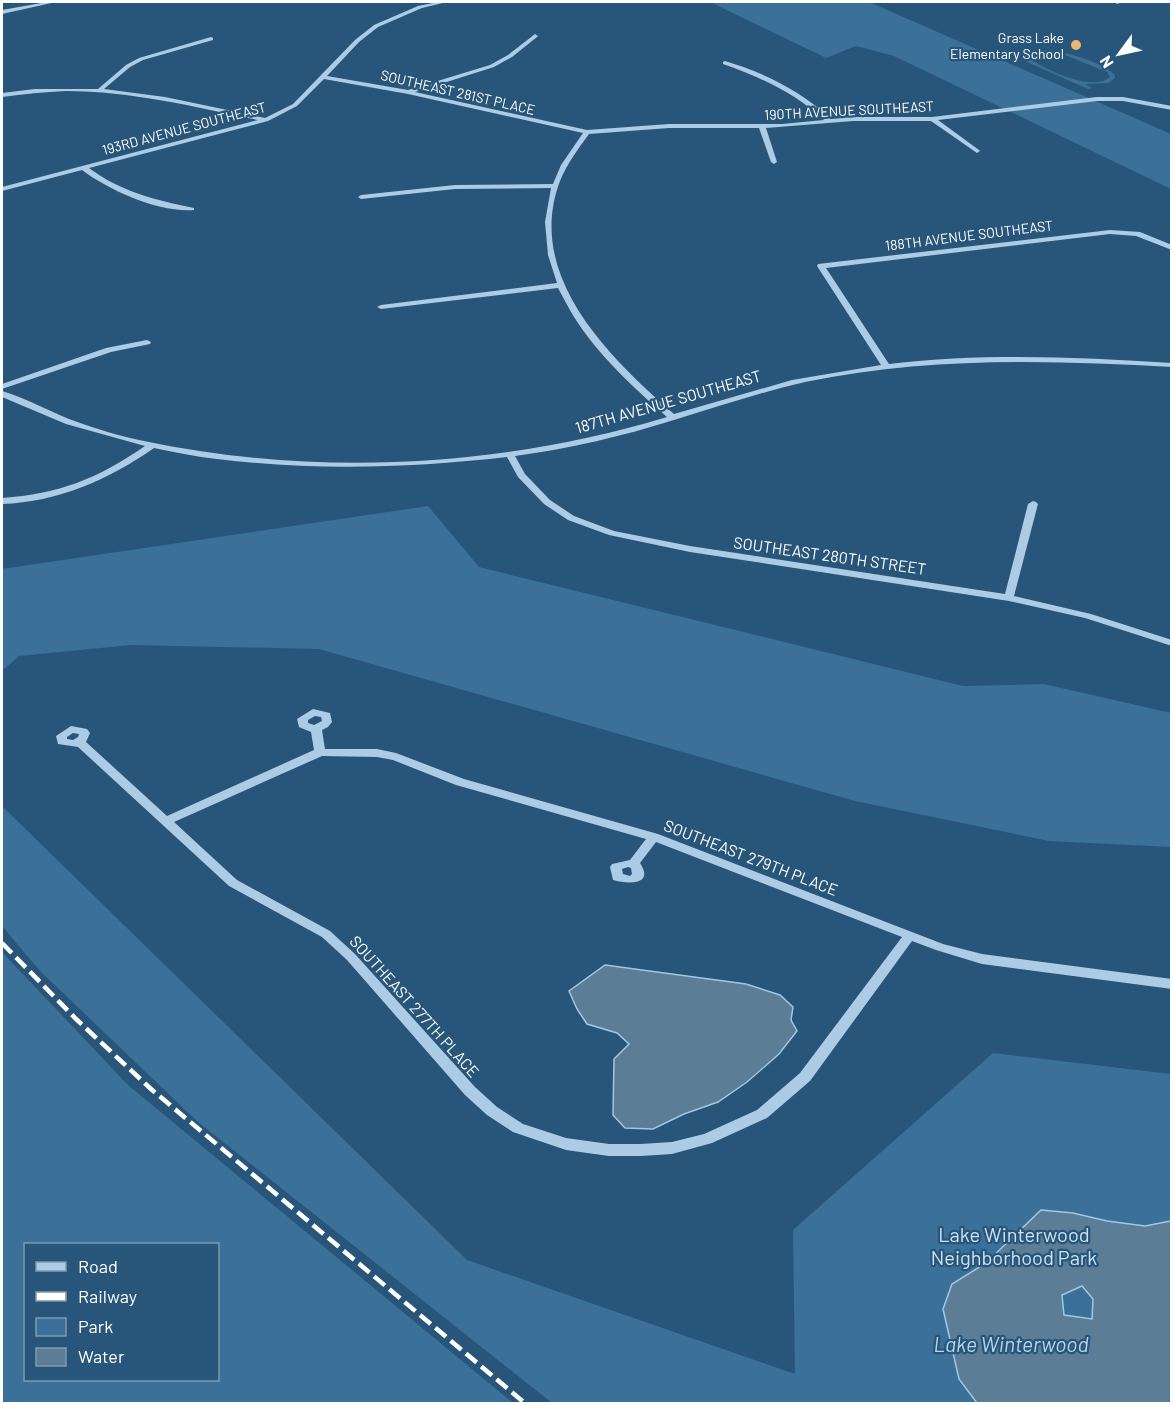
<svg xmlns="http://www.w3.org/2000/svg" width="1173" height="1405" font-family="Barlow,sans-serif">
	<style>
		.green { fill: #3b7098; fill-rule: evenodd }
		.water { fill: #5b7d96; stroke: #9fc8e4; stroke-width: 1.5; fill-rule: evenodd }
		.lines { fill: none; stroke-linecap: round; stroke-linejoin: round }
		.minor { fill: #abcce4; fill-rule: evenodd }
		.rail { stroke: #fff; stroke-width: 4.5; stroke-dasharray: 14 6; stroke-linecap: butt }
		.poi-dot { fill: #ecb871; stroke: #27567a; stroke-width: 2 }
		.labels { text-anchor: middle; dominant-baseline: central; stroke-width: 4.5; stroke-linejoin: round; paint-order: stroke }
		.far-poi-label { font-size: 14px; fill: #fff; stroke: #27567a; text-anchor: end }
		.far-street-label { font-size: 14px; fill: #fff; stroke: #27567a }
		.street-label { font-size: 16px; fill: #fff; stroke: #27567a }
		.near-park-label { font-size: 20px; fill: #cde3f3; stroke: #27567a }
		.near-water-label { font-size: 21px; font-style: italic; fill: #b6d5eb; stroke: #27567a }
	</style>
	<rect width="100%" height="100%" fill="#27567a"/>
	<path class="green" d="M710,2H869L1171,134V189L894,56L856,46L826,58Z
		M1041,50C1062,50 1100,61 1115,75V78L1108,83L1085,84L1092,88L1088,89L1027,62L1026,55ZM1041,53L1065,55L1107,72L1110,77C1092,92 1050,71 1033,61L1032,56Z
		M428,506L479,567L963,686L1044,684L1171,713V847L1049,841L855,801L319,649L131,645L19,656L2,671V569Z
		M2,806L467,1260L795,1374L793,1230L993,1053L1171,1074V1403H552L198,1122L40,971L2,926Z
		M2,952L128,1085L513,1403H4L2,1399ZM218,1244V1380H26V1244Z"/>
	<path class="water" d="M605,965L746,984L780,995L793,1007L791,1020L797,1031L779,1054L747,1082L718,1102L684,1114L653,1129L625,1128L613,1115L614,1059L629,1044L617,1033L587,1024L577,1009L569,991Z
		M1041,1210L1073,1213L1107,1221L1145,1226L1171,1221V1403H977L959,1379L943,1309L952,1284L986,1263ZM1082,1286L1093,1299L1092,1319L1064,1315L1062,1295Z"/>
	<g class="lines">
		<path class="minor" d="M47,2H56L2,14V10Z
			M438,2H447L422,8L378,27L359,42L327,76L408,90L490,65L508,55L535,34L538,36L537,37L512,57L494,67L415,92L587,130L669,124H782L824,120C795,93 760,77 723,64V62L725,61C765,73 801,91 831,119L853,117H932L1097,97H1123L1172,106V110L1123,101H1097L938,120L979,150L980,151L977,153L931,121H853L766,128L777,162L774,164L771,162L759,128H669L589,134C578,149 567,164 560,181C524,276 610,358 674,414L792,380L881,365L817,266L818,264L1110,230L1140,232L1172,245V250L1136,236L1110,234L826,268L889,364C983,353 1077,357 1172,363V367C1047,360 928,357 805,382C761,392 717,407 674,420C623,436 568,449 515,456L525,474L550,500L574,516L614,531L690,546L1005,594L1028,504L1033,501L1036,502L1038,504L1014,596L1091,614L1172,640V646L1085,618L1009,601L690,552L609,535L568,520L544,504L518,477L507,457C410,468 314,471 217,459C196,457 175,452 154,448C108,480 58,502 2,504V498C59,494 97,479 145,446L66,424L2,397V391C25,398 47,410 69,419C93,428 119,436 144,441C315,477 499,468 667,417C633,387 598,355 574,317C568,307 563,297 558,288L381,309L377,307L381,305L557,283L548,255L545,222L551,188L455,189L361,199L358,197L361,195L455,185L553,184L561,165L583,133L408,94L324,79L297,106L268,121L89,168C121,192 156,200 194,208V210C160,213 110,191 82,170L2,191V187L258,120C195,107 131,91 66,91C45,92 23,94 2,97V93L35,89H98L126,65L139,58L211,37L213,38V40L143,60L130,67L104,89L165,97L265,118L293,104L355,40L374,25L418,6Z
			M1113,2H1121L1118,4Z
			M147,340L151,342L150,344L111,352L2,389V384L106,348Z
			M313,709L330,713L332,722L328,727L322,730L325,749H377L396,753L464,779L658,834L943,944L982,954L1172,979V989L982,964L936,950L912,941L810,1081L767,1118L712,1143L672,1154L641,1156H609L566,1150L513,1132L487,1115L465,1095L347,960L322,937L229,886L78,747L58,744L56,736L71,726L87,729L90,733L86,742L167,816L314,750L311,732L299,727L297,719ZM315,716L321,717L322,721L314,725L308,723V720ZM73,733L79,734L78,737L73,740L67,739V737ZM322,756L377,757L393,760L456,785L646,839L630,860L612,864L610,867L613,880C627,884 655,886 640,863L656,842L902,937L800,1073L757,1110L704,1134L672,1142L641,1144H609L566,1138L523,1124L497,1107L475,1087L355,954L330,931L237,880L174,822ZM628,867L631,868L632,874L630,876L623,874L622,869Z"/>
		<path class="rail" d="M2,943L76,1019L151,1089L526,1404"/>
	</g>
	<circle class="poi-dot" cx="1076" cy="45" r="6"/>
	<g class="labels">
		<g class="far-poi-label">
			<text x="1064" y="37">Grass Lake<tspan x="1064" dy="16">Elementary School</tspan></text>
		</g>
		<g class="far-street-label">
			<text transform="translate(458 92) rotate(13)">SOUTHEAST 281ST PLACE</text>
			<text transform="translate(849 110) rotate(-3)">190TH AVENUE SOUTHEAST</text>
			<text transform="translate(184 128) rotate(-15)">193RD AVENUE SOUTHEAST</text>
			<text transform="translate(969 235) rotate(-7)">188TH AVENUE SOUTHEAST</text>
		</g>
		<g class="street-label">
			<text transform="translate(668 401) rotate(-16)">187TH AVENUE SOUTHEAST</text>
			<text transform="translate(830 555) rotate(8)">SOUTHEAST 280TH STREET</text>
			<text transform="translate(751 857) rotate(21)">SOUTHEAST 279TH PLACE</text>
			<text transform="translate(415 1006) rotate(48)">SOUTHEAST 277TH PLACE</text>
		</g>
		<g class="near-park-label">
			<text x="1014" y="1234">Lake Winterwood<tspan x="1014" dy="23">Neighborhood Park</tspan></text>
		</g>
		<g class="near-water-label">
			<text x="1011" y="1343">Lake Winterwood</text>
		</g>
	</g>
	<rect width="1173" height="1405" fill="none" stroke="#ffffff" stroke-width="6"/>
	<rect x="24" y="1243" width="195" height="138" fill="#27567a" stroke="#7d9aaf" stroke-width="1.5"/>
	<rect x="36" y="1262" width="30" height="9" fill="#abcce4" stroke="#7d9aaf" stroke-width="1.5"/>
	<text x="78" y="1273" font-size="18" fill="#ffffff">Road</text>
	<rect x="36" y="1292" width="30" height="9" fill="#ffffff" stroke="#7d9aaf" stroke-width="1.5"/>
	<text x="78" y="1303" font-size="18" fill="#ffffff">Railway</text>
	<rect x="36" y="1318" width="30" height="18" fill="#3b7098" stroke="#7d9aaf" stroke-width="1.5"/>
	<text x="78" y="1333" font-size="18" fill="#ffffff">Park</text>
	<rect x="36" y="1348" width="30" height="18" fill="#5b7d96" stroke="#7d9aaf" stroke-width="1.5"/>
	<text x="78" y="1363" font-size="18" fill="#ffffff">Water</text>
	<g transform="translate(1119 54) rotate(237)" stroke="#27567a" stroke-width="4.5" paint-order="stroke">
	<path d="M0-4.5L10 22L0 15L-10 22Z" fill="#ffffff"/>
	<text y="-9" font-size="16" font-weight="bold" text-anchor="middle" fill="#ffffff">N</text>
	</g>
</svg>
